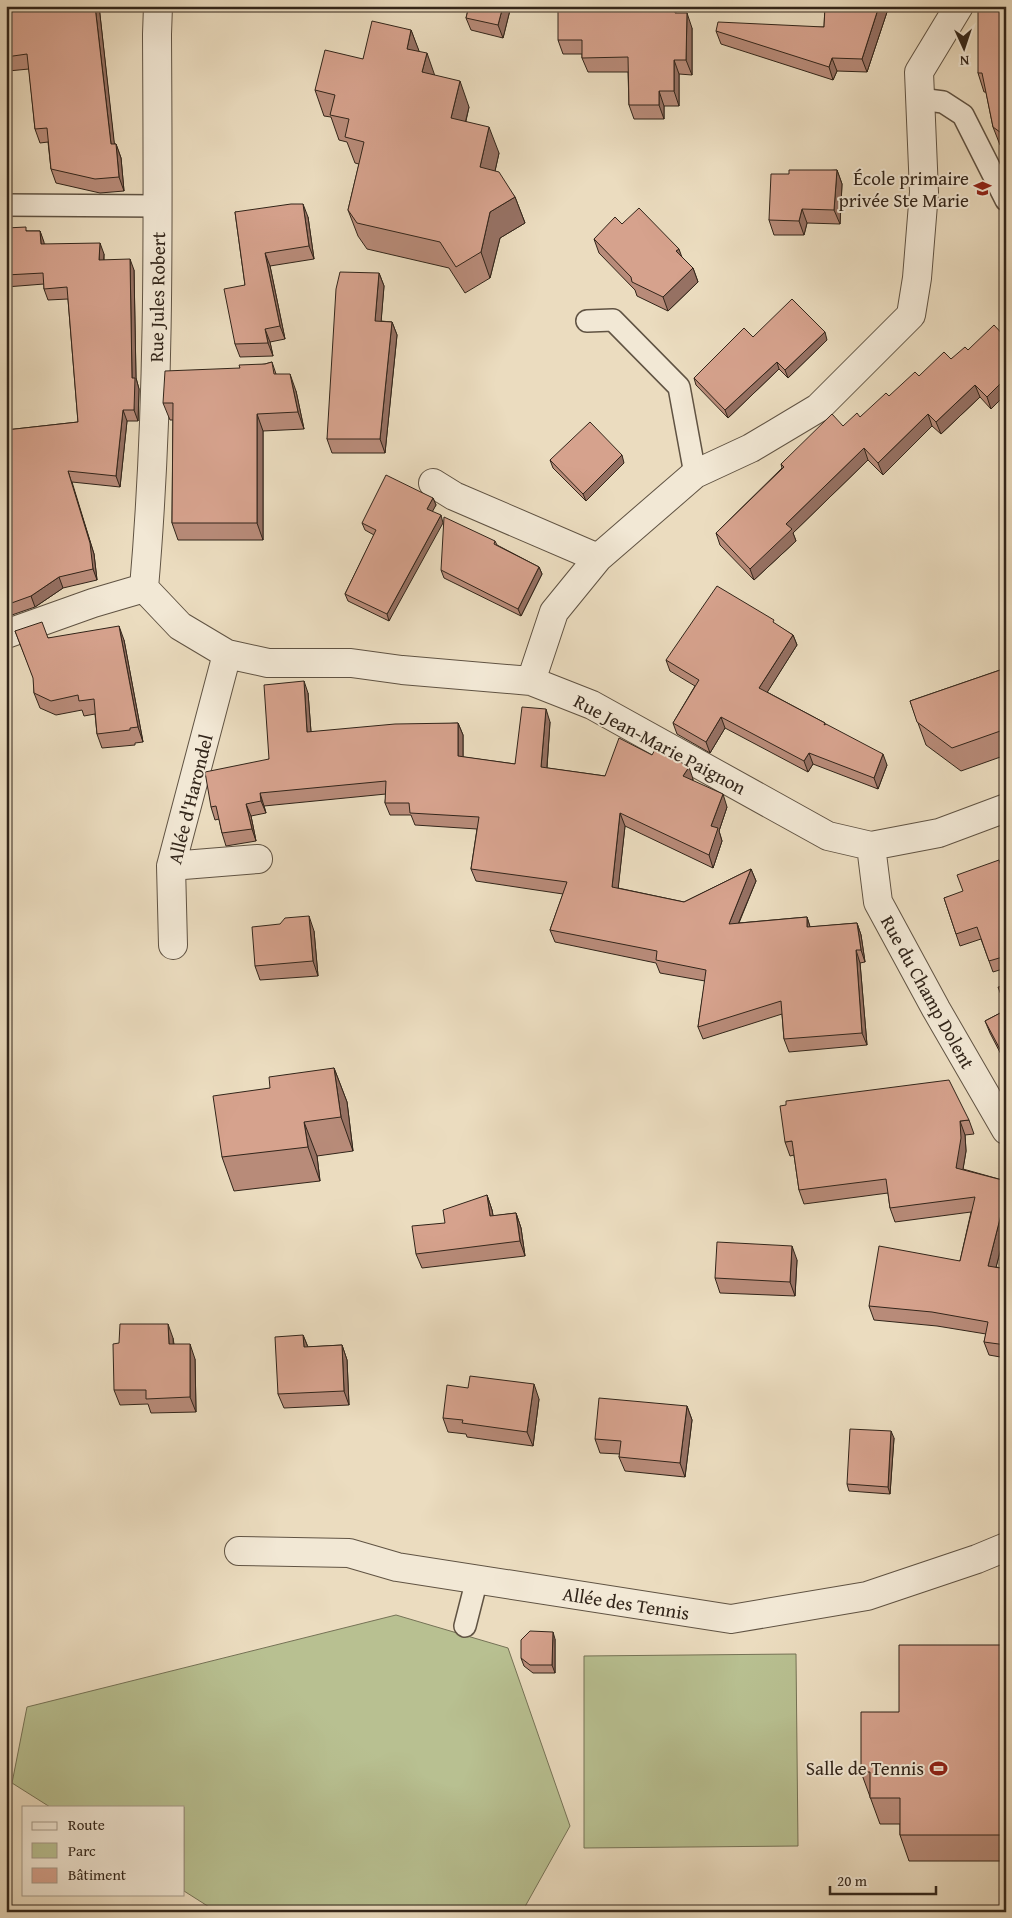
<svg xmlns="http://www.w3.org/2000/svg" width="1012" height="1918" font-family="'Gentium Book Plus',serif">
	<style>
		.green { fill: #b8c091; stroke: #757256 }
		.lines { fill: none; stroke-linecap: round; stroke-linejoin: round }
		.lane-casing { stroke: #605343; stroke-width: 24 }
		.street-casing { stroke: #605343; stroke-width: 30 }
		.lane { stroke: #f2e8d5; stroke-width: 21 }
		.street { stroke: #f2e8d5; stroke-width: 28 }
		.wall { fill: #b88b79; stroke: #32251a }
		.shaded-wall { fill: #967163; stroke: #32251a }
		.building { fill: #d6a28d; stroke: #32251a }
		.labels { text-anchor: middle; dominant-baseline: central; stroke-width: 4; stroke-linejoin: round; paint-order: stroke }
		.poi-label { font-size: 19px; fill: #32251a; stroke: #f2e8d5; text-anchor: end }
		.street-label { font-size: 19px; fill: #32251a; stroke: #f2e8d5 }
	</style>
	<rect width="100%" height="100%" fill="#ebdcbf"/>
	<filter id="stains"><feTurbulence type="fractalNoise" baseFrequency=".004" numOctaves="4"/><feColorMatrix values="0 0 0 0 .2 0 0 0 0 .09 0 0 0 0 .02 0 0 0 .5 -.17"/></filter>
	<radialGradient id="worn" r=".72"><stop offset=".6" stop-color="#630" stop-opacity="0"/><stop offset="1" stop-color="#630" stop-opacity=".3"/></radialGradient>
	<path class="green" d="M396,1615L508,1648L570,1826L522,1912H217L184,1891V1807H50L12,1783L27,1707Z
		M796,1654L798,1846L584,1848V1656Z"/>
	<g class="lines">
		<defs>
			<path id="lane" d="M920,99L943,102L963,115L1006,200
				M6,205L158,206
				M587,321L613,320L679,387L695,474
				M465,1626L477,1579"/>
			<path id="street" d="M433,483L454,496L598,558
				M144,588L180,626L227,654L268,663H351L402,670L531,681L592,705L828,836L871,846L939,833L1006,808
				M144,588C160,404 158,218 157,34L158,6
				M6,634L93,603L144,588
				M531,681L554,612L598,558L695,474L751,448L818,408L911,315L917,278L924,192L919,72L959,6
				M871,846L878,902L936,1009L1006,1130
				M171,866L258,859
				M173,945L171,866L227,654
				M239,1551L349,1553L397,1567L731,1619L867,1596L977,1559L1006,1547"/>
		</defs>
		<use href="#lane" class="lane-casing"/>
		<use href="#street" class="street-casing"/>
		<use href="#lane" class="lane"/>
		<use href="#street" class="street"/>
	</g>
	<path class="wall" d="M6,6H99L114,144H116L121,158L124,191L100,193L56,183L51,169L48,142L40,143L35,129L29,69L8,71L6,66Z
		M469,6H511L503,38L471,30L466,18Z
		M825,6H889L867,72L837,71L833,80L721,44L716,31L824,27Z
		M1006,10V149L1000,145L993,127L986,92H984L978,73Z
		M677,13L692,28V75L679,74V106H664V119H634L629,105L628,72H588L582,58V54H563L558,40Z
		M411,30L419,52L434,75L469,107L466,121L499,153L495,171L515,197L525,223L500,238L490,278L465,293L449,268L367,249L358,236L348,210L359,164L355,163L347,142L339,140L331,117L324,116L315,90L363,59Z
		M837,170L842,184L840,224L807,223L804,235H774L769,220L789,174Z
		M235,212L308,217L314,259L270,266L285,339L270,342L273,356L240,357L235,344L245,285Z
		M622,224L682,257L693,268L698,282L668,311L637,296L635,290L599,253L594,239Z
		M6,228L28,231H40L44,244L104,254V260L134,270L136,378L139,389L138,421H127L120,487L72,482L94,554L97,580L63,588L35,607L9,616L6,610V430L78,422L68,299L48,300L44,289V284L6,287Z
		M379,273L384,286L381,321L392,322L397,335L385,453H332L327,439Z
		M753,337L827,340L788,378L779,369L728,418L696,385L694,378Z
		M1006,338V394L991,409L980,397L941,434L932,426L883,475L868,460L793,533L796,541L754,580L720,545L716,533L782,468L781,464L843,426L860,417L889,396L951,359L968,350Z
		M272,362L276,374L296,391L304,429L263,431V540H178L172,523L173,420H170L163,403L240,368L265,364Z
		M550,460L624,463L586,501L553,468Z
		M433,498L436,505L432,511L389,621L348,601L345,594L374,535L365,530L362,523Z
		M495,541L497,545L539,567L542,574L521,616L444,578L441,570Z
		M775,624L793,635L797,645L767,692L825,723V724L887,765L878,789L813,764L808,772L725,728L710,753L677,734L673,723L695,686L670,671L666,660Z
		M15,631L48,638L124,640L143,742L135,743V745L102,748L97,734L95,714L84,716L82,710L56,715L40,708L34,693V679Z
		M1006,668V755L961,771L926,745L910,701Z
		M308,693L311,732L458,723L463,735V757L515,764L550,722L547,768L605,776L693,779V781L727,807L719,831L722,841L713,868L625,826L618,888L684,902L751,869L756,881L739,923L807,917L810,927L857,923L861,935L865,962L860,963L867,1045L789,1052L784,1039L782,1014L703,1039L698,1027L705,981L660,973L656,963L555,942L550,930L563,894L476,881L471,869L477,829L415,825L411,815H390L385,803L386,794L264,806L266,813L251,816L256,841L226,846L222,833L219,819L215,820L211,807L269,759Z
		M1006,880V968L993,972L981,939L960,946L944,898Z
		M314,931L318,976L260,980L255,966Z
		M1006,1010V1064L990,1033L985,1021Z
		M334,1068L347,1102L353,1151L317,1156L320,1181L234,1191L222,1157L270,1088Z
		M969,1120L974,1134L965,1135L966,1151L963,1169L1006,1181V1229L996,1267L1006,1269V1358L989,1355L984,1342L986,1334L937,1326L874,1320L869,1306L960,1261L971,1212L895,1222L890,1208L888,1193L804,1204L799,1190L794,1155L790,1156L785,1142Z
		M487,1195L492,1210L493,1216L516,1213L521,1228L525,1256L422,1268L416,1254L445,1223Z
		M797,1260L795,1296L720,1293L715,1278Z
		M303,1335L308,1347L342,1345L347,1360L349,1405L284,1408L278,1394Z
		M173,1338L174,1344L195,1359L196,1412L151,1413L148,1404L120,1405L114,1390Z
		M468,1388L539,1399L533,1446L467,1437L466,1434L448,1432L443,1418Z
		M687,1406L692,1420L685,1477L625,1471L619,1457L620,1454L600,1453L595,1439Z
		M894,1438L890,1494L849,1491L847,1484Z
		M555,1639V1673H533L524,1666L521,1658Z
		M1006,1645V1861H909L900,1835V1824H880L861,1772L899,1712Z"/>
	<path class="shaded-wall" d="M95,6H99L116,158L111,144Z
		M503,6H511L503,38L498,25Z
		M879,6H889L867,72L862,59Z
		M687,13L692,28V75L686,60Z
		M411,30L421,56L407,49Z
		M427,53L436,79L422,72Z
		M832,58L837,71L833,80L829,67Z
		M674,60L679,74V106L674,91Z
		M460,81L469,107L460,144L451,118Z
		M659,91L664,106V119L659,105Z
		M489,127L499,153L490,193L480,167Z
		M116,144L121,158L124,191L119,177Z
		M837,170L842,184L840,224L834,210Z
		M515,197L525,223L500,238L490,278L481,252L490,212Z
		M303,204L308,217L314,259L309,246Z
		M802,209L807,223L804,235L799,221Z
		M40,231L44,242L45,255L41,244Z
		M100,243L104,254L103,271L99,260Z
		M679,249L684,263L676,251Z
		M265,253L270,266L285,339L280,326Z
		M130,259L134,270L136,378L139,389L138,421L134,410L132,378Z
		M693,268L698,282L668,311L663,297Z
		M379,273L384,286L380,335L375,321Z
		M392,322L397,335L385,453L380,439Z
		M265,329L270,342L273,356L268,343Z
		M825,332L827,340L788,378L785,370Z
		M777,362L779,369L728,418L725,410Z
		M290,374L296,391L304,429L298,412Z
		M1006,378V394L991,409L987,397Z
		M975,385L980,397L941,434L936,422Z
		M123,410L127,421L120,487L116,476Z
		M257,414L263,431V540L257,523Z
		M928,414L932,426L883,475L878,463Z
		M864,448L868,460L793,533L796,541L754,580L750,569L786,524Z
		M622,455L624,463L586,501L583,494Z
		M68,471L94,554L97,580L93,569Z
		M433,498L436,505L430,516L427,509Z
		M441,515L443,523L389,621L387,614Z
		M539,567L542,574L521,616L518,609Z
		M59,577L63,588L35,607L31,596Z
		M119,626L124,640L143,742L138,727Z
		M793,635L797,645L763,699L759,688Z
		M304,681L308,693L312,745L307,732Z
		M546,709L550,722L546,780L541,767Z
		M721,717L725,728L710,753L706,742Z
		M458,723L463,735V769L458,756Z
		M809,753L813,764L808,772L804,761Z
		M883,754L887,765L878,789L874,778Z
		M689,767L693,779L687,789L683,776Z
		M260,793L264,806L266,813L261,801Z
		M723,794L727,807L719,831L722,841L713,868L709,855L711,826Z
		M246,804L251,816L256,841L252,829Z
		M620,813L625,826L617,899L612,887Z
		M751,869L756,881L733,936L729,924Z
		M309,916L314,931L318,976L313,961Z
		M807,917L811,930L807,927Z
		M857,923L861,935L865,962L861,950Z
		M856,950L860,963L867,1045L862,1033Z
		M334,1068L347,1102L353,1151L341,1117Z
		M960,1121L965,1135L966,1151L961,1181L956,1168Z
		M304,1122L317,1156L320,1181L308,1147Z
		M487,1195L492,1210L496,1231L490,1216Z
		M1006,1195V1229L993,1279L988,1266Z
		M516,1213L521,1228L525,1256L520,1241Z
		M792,1246L797,1260L795,1296L790,1282Z
		M168,1324L173,1338L174,1359L169,1344Z
		M303,1335L309,1350L304,1347Z
		M190,1344L195,1359L196,1412L190,1397Z
		M342,1345L347,1360L349,1405L344,1391Z
		M534,1384L539,1399L533,1446L527,1432Z
		M687,1406L692,1420L685,1477L680,1463Z
		M891,1431L894,1438L890,1494L888,1487Z
		M553,1632L555,1639V1673L552,1665Z"/>
	<path class="building" d="M6,6H95L111,144H116L119,177L95,179L51,169L47,128L35,129L27,54L6,57Z
		M469,6H503L498,25L466,18Z
		M558,6H675V13H687L686,60H674V91H659V105H629L628,57L582,58V40H558Z
		M825,6H879L862,59L832,58L829,67L716,31L718,22L824,27Z
		M978,10H1006V134L1004,135L993,127L982,73H978Z
		M372,21L411,30L407,49L427,53L422,72L460,81L451,118L489,127L480,167L499,172L515,197L490,212L481,252L456,267L440,242L357,223L348,210L364,142L345,137L349,119L330,115L335,95L315,90L325,50L363,59Z
		M789,170H837L834,210L802,209L799,221L769,220L771,174H789Z
		M291,204H303L309,246L265,253L280,326L265,329L268,343L235,344L224,289L245,285L235,212Z
		M639,208L679,249L676,251L693,268L663,297L632,282L631,277L594,239L615,217L622,224Z
		M26,227V231H40L41,244L100,243L99,260L130,259L132,378H135L134,410H123L116,476L68,471L90,543L93,569L59,577L31,596L6,605V430L78,422L67,287L44,289L43,273L6,275V228Z
		M340,272L379,273L375,321L392,322L380,439H327L336,289Z
		M792,299L825,332L785,370L777,362L725,410L694,378L744,328L753,337Z
		M994,325L1006,338V378L987,397L975,385L936,422L928,414L878,463L864,448L786,524L792,529L750,569L716,533L784,467L781,464L832,414L843,426L857,413L860,417L886,393L889,396L915,372L919,376L944,352L951,359L965,347L968,350Z
		M272,362L274,374H290L298,412L257,414V523H172L173,403H163L165,371L240,368L239,365L265,364Z
		M590,422L622,455L583,494L550,460Z
		M386,475L433,498L427,509L441,515L387,614L345,594L376,530L362,523Z
		M444,517L495,541L494,544L539,567L518,609L441,570Z
		M717,586L774,620L773,622L793,635L759,688L825,723L824,725L826,724L883,754L874,778L809,753L804,761L721,717L706,742L673,723L699,680L666,660Z
		M42,622L48,638L119,626L138,727L130,728V730L97,734L94,699L79,701L78,695L51,701L34,693L33,678L15,631Z
		M1006,668V729L952,748L917,722L910,701Z
		M304,681L307,732L395,724L458,723V756L515,764L522,707L546,709L541,767L605,776L619,738L652,755L656,748L689,767L683,776L723,794L711,826L718,828L709,855L620,813L612,887L684,902L751,869L729,924L807,917V927L857,923L861,950H856L862,1033L784,1039L781,1001L698,1027L706,970L656,960L657,951L550,930L567,882L471,869L479,817L410,813L409,803H385L386,781L260,793L261,801L246,804L252,829L222,833L216,806L211,807L205,772L269,759L264,685Z
		M999,860L1006,880V956L989,961L977,927L956,934L944,898L963,891L957,875Z
		M309,916L313,961L255,966L252,927L280,924L285,918Z
		M1006,986V1008L998,987Z
		M1006,1010V1052L1002,1053L985,1021Z
		M334,1068L341,1117L304,1122L308,1147L222,1157L213,1096L270,1088L269,1077Z
		M949,1080L969,1120L960,1121L961,1138L956,1168L1006,1181V1195L988,1266L1006,1269V1345L984,1342L988,1322L932,1312L869,1306L879,1246L960,1261L975,1197L890,1208L886,1179L799,1190L792,1141L785,1142L780,1106L786,1105V1101Z
		M487,1195L490,1216L516,1213L520,1241L416,1254L412,1226L445,1223L443,1210Z
		M717,1242L792,1246L790,1282L715,1278Z
		M120,1324H168L169,1344H190V1397L146,1399V1390H114L113,1344L119,1343Z
		M303,1335L304,1347L342,1345L344,1391L278,1394L275,1337Z
		M470,1376L534,1384L527,1432L462,1423L463,1420L443,1418L447,1385L468,1388Z
		M599,1398L687,1406L680,1463L619,1457L621,1441L595,1439Z
		M850,1429L891,1431L888,1487L847,1484Z
		M530,1631L553,1632L552,1665H530L521,1658V1640Z
		M899,1645H1006V1835H900V1798H870V1772H861V1712H899Z"/>
	<defs>
		<symbol id="school-bare" viewBox="-9 -9 18 18"><path d="M0-5L7-2L0 1L-7-2ZM-4 1L0 2.5L4 1V4Q0 6-4 4Z" fill="#8f2418" stroke="#f2e8d5" stroke-width="2.5" paint-order="stroke"/></symbol>
		<symbol id="stadium-bare" viewBox="-9 -9 18 18"><path d="M0-5a6.5 5 0 1 0 0 10a6.5 5 0 1 0 0-10ZM-3.5-1.8h7v3.6h-7Z" fill="#8f2418" stroke="#f2e8d5" stroke-width="2.5" paint-order="stroke"/></symbol>
	</defs>
	<g fill-rule="evenodd">
		<use href="#school-bare" x="970" y="176" width="25" height="25"/>
		<use href="#stadium-bare" x="926" y="1756" width="25" height="25"/>
	</g>
	<g class="labels">
		<g class="poi-label">
			<text x="969" y="178">École primaire<tspan x="969" dy="22">privée Ste Marie</tspan></text>
			<text x="924" y="1768">Salle de Tennis</text>
		</g>
		<g class="street-label">
			<text transform="translate(157 297) rotate(-89)">Rue Jules Robert</text>
			<text transform="translate(660 744) rotate(28)">Rue Jean-Marie Paignon</text>
			<text transform="translate(190 799) rotate(-76)">Allée d'Harondel</text>
			<text transform="translate(928 992) rotate(61)">Rue du Champ Dolent</text>
			<text transform="translate(626 1603) rotate(9)">Allée des Tennis</text>
		</g>
	</g>
	<rect width="1012" height="1918" fill="none" stroke="#ebdcbf" stroke-width="25"/>
	<rect x="8" y="8" width="997" height="1903" fill="none" stroke="#32251a" stroke-width="2.5"/>
	<rect x="12" y="12" width="987" height="1893" fill="none" stroke="#32251a"/>
	<rect x="22" y="1806" width="162" height="90" fill="#f2e8d5" stroke="#a59a8a"/>
	<rect x="32" y="1822" width="25" height="8" fill="#f2e8d5" stroke="#a59a8a"/>
	<text x="68" y="1830" font-size="15" fill="#32251a">Route</text>
	<rect x="32" y="1843" width="25" height="15" fill="#b8c091" stroke="#a59a8a"/>
	<text x="68" y="1856" font-size="15" fill="#32251a">Parc</text>
	<rect x="32" y="1868" width="25" height="15" fill="#d6a28d" stroke="#a59a8a"/>
	<text x="68" y="1880" font-size="15" fill="#32251a">Bâtiment</text>
	<g transform="translate(964 48) rotate(177)" stroke="#f2e8d5" stroke-width="4" paint-order="stroke">
	<path d="M0-4L9 19L0 12L-9 19Z" fill="#32251a"/>
	<text y="-8" font-size="14" font-weight="bold" text-anchor="middle" fill="#32251a">N</text>
	</g>
	<path d="M830 1886v8h106v-8" fill="none" stroke="#32251a" stroke-width="2.5"/>
	<text x="837" y="1886" font-size="15" fill="#32251a" stroke="#f2e8d5" stroke-width="4" paint-order="stroke">20 m</text>
	<rect width="100%" height="100%" filter="url(#stains)"/>
	<rect width="100%" height="100%" fill="url(#worn)"/>
</svg>
